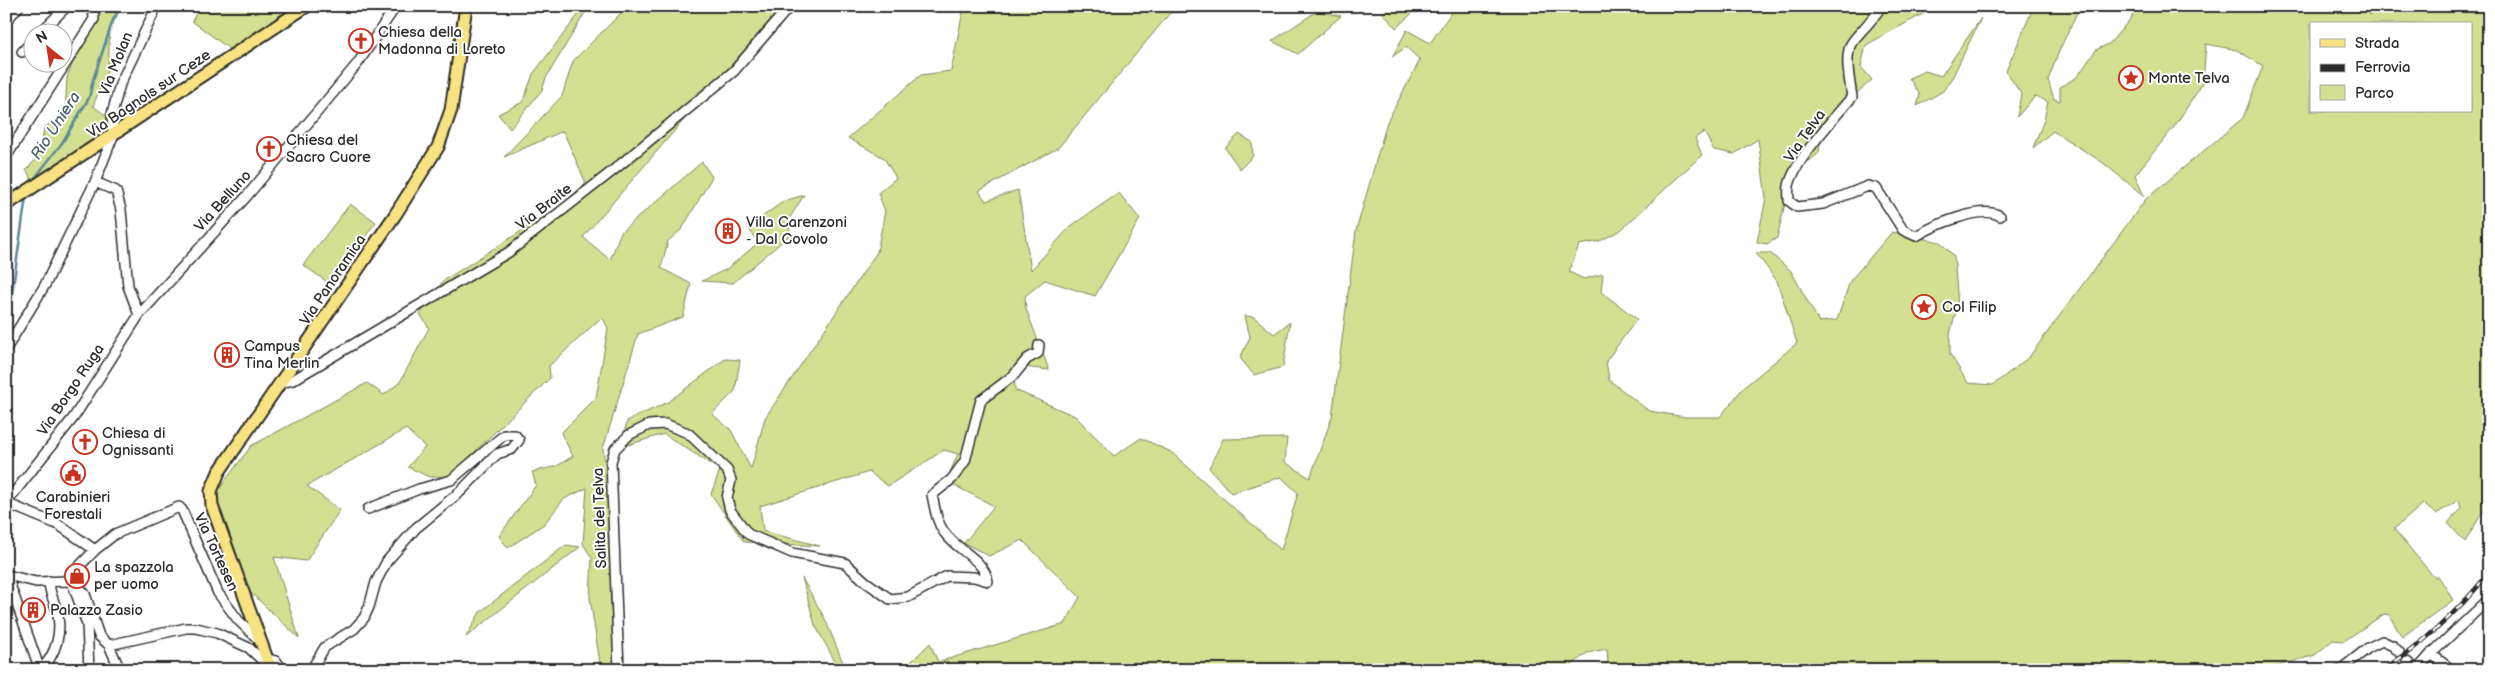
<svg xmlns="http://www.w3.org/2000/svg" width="2495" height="676" font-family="'Balsamiq Sans',sans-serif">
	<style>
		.green { fill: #d3df91; stroke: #7f855e; fill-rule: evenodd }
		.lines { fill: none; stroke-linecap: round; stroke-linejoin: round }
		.stream { stroke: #5c8995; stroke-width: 2.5 }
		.minor-casing { stroke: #2b2b2b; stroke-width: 12 }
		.major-casing { stroke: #2b2b2b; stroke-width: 15 }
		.minor { stroke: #fff; stroke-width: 9 }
		.major { stroke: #f8e281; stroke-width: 11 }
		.rail-casing { stroke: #2b2b2b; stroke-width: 4.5 }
		.rail { stroke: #fff; stroke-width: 2.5; stroke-dasharray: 8; stroke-linecap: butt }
		.labels { text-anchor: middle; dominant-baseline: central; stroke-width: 4; stroke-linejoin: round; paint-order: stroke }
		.poi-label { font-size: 15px; fill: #2b2b2b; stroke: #fff; text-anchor: start }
		.street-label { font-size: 15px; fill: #2b2b2b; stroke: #fff }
		.water-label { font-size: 16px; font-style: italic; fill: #476269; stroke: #fff }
	</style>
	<rect width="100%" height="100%" fill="#fff"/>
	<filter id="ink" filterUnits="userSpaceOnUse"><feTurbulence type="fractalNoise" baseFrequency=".02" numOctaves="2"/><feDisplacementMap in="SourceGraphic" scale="10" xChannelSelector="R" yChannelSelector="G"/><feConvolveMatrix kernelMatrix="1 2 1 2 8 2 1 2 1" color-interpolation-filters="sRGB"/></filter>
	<g filter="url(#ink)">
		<path class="green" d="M104,6H122L110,29L108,69L93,106L107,116L108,133L32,180L26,170L40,155L44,128L65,113L67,77L84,35Z
			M200,6H289L294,10L232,51L192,21Z
			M585,6H589L546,78L542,90L510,129L498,114L523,102L533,74Z
			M628,6H782L583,237L610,260L621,232L702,162L712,177L682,229L668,241L661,268L691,284L683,317L638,334L603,449L608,480L611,607L618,670H601L590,598L592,558L583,544L587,488L564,499L544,524L508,548L499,536L536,485L532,472L557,466L573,456L561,433L596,398L608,328L602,317L549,366L550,378L450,476L429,477L408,467L425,447L406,429L307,486L340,510L306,561L274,557L299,638L249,591L222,513L215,503L216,493L251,446L367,383L384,395L400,382L429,328L420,314L443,281L559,207L586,183L563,131L504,157L562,96L573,61Z
			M964,6H1202L1198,11L1170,13L1058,148L979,191L986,201L1018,190L1031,270L1071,226L1119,193L1140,219L1095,296L1045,280L1025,296L1026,309L1049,370L1014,366L1015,390L1075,416L1114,456L1141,438L1171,452L1281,550L1298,493L1281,477L1231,493L1209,468L1223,439L1287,438L1285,462L1310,478L1332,417L1356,231L1387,122L1420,60L1406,47L1392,57L1407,30L1430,43L1456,6H1933L1932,9L1866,45L1861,67L1872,80L1822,123L1819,153L1804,165L1793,169L1777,238L1767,244L1757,242L1766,198L1758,139L1734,154L1714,150L1704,132L1695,138L1702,155L1621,230L1600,241L1579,245L1569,272L1584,279L1603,274L1601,292L1637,319L1606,361L1609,380L1649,411L1685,417H1720L1743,388L1797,343L1777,281L1756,253H1770L1791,271L1819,322L1837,320L1850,281L1892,232L1940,242L1954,256L1958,305L1950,334V354L1968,383L1993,385L2029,357L2146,199L2243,118L2263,66L2237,50L2206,44L2203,83L2174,127L2135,175L2144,196L2102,162L2053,131L2033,148L2044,120L2048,102L2035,96L2017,117L2021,94L2006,71L2031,13L2028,6H2080L2060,49L2048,80L2054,99L2060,101V87L2077,77L2096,50L2110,43L2132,17L2134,6H2340L2346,9L2347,6H2363L2370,15L2382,6H2489V508L2482,513L2465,542L2448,523L2461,508L2459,500L2436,514L2423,504L2394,529L2434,577H2439L2453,600L2402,637L2389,615L2384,614L2344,641L2333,640L2315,655L2265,670H2141L2138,662L2113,670H1590L1608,663L1607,649L1587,653L1566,670H903L930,643L938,662L1065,624L1080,597L1022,540L989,556L964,543L994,506L946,481L958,454L944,450L888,486L869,472L760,506L763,531L820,546L744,542L711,494L720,470L664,434L621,447L627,421L668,402L725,359L740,360L735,391L712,414L731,430L751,469L765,418L877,252L885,211L878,193L896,178L884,158L848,138L921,75L951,71ZM2311,24H2471V111H2311Z
			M1390,6H1420L1396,28L1383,13Z
			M1317,11L1341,16L1298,54L1272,41Z
			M1981,18L1953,76L1943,91L1917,106L1920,95L1909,78L1925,71L1941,76Z
			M1239,134L1252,142L1253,156L1240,169L1225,148Z
			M804,195L789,219L790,235L733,283L702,281L727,269L758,243L748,227L784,201Z
			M350,204L376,222L330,284L303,265Z
			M1245,316L1254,317L1274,334L1290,322L1283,367L1254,375L1240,358L1250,337Z
			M566,545L580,547L466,637L480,612Z
			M802,578L825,619L844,665L850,670H842L837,665L815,625Z"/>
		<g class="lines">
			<path class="stream" d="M31,183L62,143L89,98L93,80L113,20L121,6
				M6,317L11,300L26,197"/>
			<defs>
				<path id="minor" d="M1881,6C1875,19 1852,39 1850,46C1845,61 1850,82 1852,97C1835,117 1794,161 1789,186C1788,190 1789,196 1789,201L1797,207L1823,204L1868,186L1876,188L1903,230L1916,236C1933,226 1982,204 2000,216
					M6,21L19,6
					M41,32L67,6
					M22,52L32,41
					M6,157L94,19L93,6
					M95,182L116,191L121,210L128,286L139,315
					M6,349L45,285L95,182L113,136L112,114L120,84L157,6
					M281,383L293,380L509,252L610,173L734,71L790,6
					M6,503L74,417L139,315L247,196L358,63L396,6
					M6,503L59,525L95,550
					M6,573L40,670
					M71,573L73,580L85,594L99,636L109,645L120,670
					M7,575L36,582L71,581
					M66,580L95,550L115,534L179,507L182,510L218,593L238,620L259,640
					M73,585L87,624L89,670
					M109,645L186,628H196L217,633L249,648L263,661L268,659L276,661L283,670
					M2431,654L2452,670
					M2407,662L2417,670
					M40,670C57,655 63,629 56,608C53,598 49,592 49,581
					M311,670L325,647L354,629L364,618L369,607L376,582L387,561L416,528L461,491L497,454L512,449L519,440L515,435H504L451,480L419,489L368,509
					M619,670L611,462L615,449L629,435L649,425L665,424L688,433L727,470L731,480L727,498L730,510L748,534L792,553L845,563L866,582L890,599L908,597L947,576L974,577L988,581C983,558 957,551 944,532C936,521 935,508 932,495L952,479L965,461L981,400L1014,375L1027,359L1038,353L1039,345
					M2340,670L2368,648L2382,641L2393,646L2399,652
					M2417,670L2431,654L2489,599"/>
				<path id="major" d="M6,205L307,6
					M271,670L212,506L211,491L219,472L395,215L438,147L451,110L466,6"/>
			</defs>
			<use href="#minor" class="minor-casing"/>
			<use href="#major" class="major-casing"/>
			<use href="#minor" class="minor"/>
			<use href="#major" class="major"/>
			<defs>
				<path id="rail" d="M2382,670C2423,645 2459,610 2489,573"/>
			</defs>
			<use href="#rail" class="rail-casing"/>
			<use href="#rail" class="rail"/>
		</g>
	</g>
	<defs>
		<symbol id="church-ring" viewBox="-11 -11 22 22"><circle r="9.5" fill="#fff" stroke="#c8321e" stroke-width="1.5"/><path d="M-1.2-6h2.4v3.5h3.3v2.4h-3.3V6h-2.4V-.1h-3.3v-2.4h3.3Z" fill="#c8321e"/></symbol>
		<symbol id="sight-ring" viewBox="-11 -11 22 22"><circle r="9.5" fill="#fff" stroke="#c8321e" stroke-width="1.5"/><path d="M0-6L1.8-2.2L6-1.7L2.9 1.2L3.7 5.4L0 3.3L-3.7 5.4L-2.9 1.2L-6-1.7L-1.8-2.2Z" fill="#c8321e"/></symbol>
		<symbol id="building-ring" viewBox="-11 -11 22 22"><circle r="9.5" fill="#fff" stroke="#c8321e" stroke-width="1.5"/><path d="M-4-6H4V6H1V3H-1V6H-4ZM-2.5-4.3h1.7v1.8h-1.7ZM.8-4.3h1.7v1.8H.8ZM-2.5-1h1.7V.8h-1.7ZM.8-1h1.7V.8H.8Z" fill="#c8321e"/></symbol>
		<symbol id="civic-ring" viewBox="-11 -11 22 22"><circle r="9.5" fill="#fff" stroke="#c8321e" stroke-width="1.5"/><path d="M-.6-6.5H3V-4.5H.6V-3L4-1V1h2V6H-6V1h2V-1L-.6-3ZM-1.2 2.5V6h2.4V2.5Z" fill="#c8321e"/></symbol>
		<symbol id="shop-ring" viewBox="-11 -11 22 22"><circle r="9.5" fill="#fff" stroke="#c8321e" stroke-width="1.5"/><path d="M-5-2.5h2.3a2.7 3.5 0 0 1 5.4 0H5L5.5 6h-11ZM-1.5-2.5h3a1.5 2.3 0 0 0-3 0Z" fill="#c8321e"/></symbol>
	</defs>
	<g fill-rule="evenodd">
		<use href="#church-ring" x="347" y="27" width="28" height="28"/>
		<use href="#sight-ring" x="2117" y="64" width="28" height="28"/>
		<use href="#church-ring" x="255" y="135" width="28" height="28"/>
		<use href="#building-ring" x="714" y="217" width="28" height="28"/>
		<use href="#sight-ring" x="1910" y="293" width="28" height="28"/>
		<use href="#building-ring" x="213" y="341" width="28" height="28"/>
		<use href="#church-ring" x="71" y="428" width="28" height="28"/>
		<use href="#civic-ring" x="59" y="459" width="28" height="28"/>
		<use href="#shop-ring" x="63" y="562" width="28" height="28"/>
		<use href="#building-ring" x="19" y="596" width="28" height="28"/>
	</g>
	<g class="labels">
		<g class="poi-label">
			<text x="378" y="32">Chiesa della<tspan x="378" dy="17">Madonna di Loreto</tspan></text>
			<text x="2148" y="78">Monte Telva</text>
			<text x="286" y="140">Chiesa del<tspan x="286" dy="17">Sacro Cuore</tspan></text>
			<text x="746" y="222">Villa Carenzoni<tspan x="746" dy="17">- Dal Covolo</tspan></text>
			<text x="1942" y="307">Col Filip</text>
			<text x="244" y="346">Campus<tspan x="244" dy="17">Tina Merlin</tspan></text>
			<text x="102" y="433">Chiesa di<tspan x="102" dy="17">Ognissanti</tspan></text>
			<text x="73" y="497" text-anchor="middle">Carabinieri<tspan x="73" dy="17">Forestali</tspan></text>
			<text x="94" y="567">La spazzola<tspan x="94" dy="17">per uomo</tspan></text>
			<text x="50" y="610">Palazzo Zasio</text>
		</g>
		<g class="street-label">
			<text transform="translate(116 64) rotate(-68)">Via Molan</text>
			<text transform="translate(149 94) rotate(-34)">Via Bagnols sur Ceze</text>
			<text transform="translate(1805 136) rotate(-55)">Via Telva</text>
			<text transform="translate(223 201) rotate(-48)">Via Belluno</text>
			<text transform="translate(544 207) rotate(-38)">Via Braite</text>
			<text transform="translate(333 280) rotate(-56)">Via Panoramica</text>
			<text transform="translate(71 390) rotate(-56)">Via Borgo Ruga</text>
			<text transform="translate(600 518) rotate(-92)">Salita del Telva</text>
			<text transform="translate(216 552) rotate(65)">Via Tortesen</text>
		</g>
		<g class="water-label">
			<text transform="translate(56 126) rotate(-57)">Rio Uniera</text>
		</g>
	</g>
	<rect width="2495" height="676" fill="none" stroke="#fff" stroke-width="25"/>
	<rect x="12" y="12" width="2470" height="651" fill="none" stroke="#2b2b2b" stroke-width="2" filter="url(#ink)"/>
	<rect x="2310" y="22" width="162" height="90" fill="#ffffff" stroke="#aaaaaa"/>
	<rect x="2320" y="39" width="25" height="8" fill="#f8e281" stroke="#aaaaaa"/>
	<text x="2355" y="48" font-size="15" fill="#2b2b2b">Strada</text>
	<rect x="2320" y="64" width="25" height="8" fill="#2b2b2b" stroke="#aaaaaa"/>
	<text x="2355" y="72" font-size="15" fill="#2b2b2b">Ferrovia</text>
	<rect x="2320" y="85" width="25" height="15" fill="#d3df91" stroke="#aaaaaa"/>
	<text x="2355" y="98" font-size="15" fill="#2b2b2b">Parco</text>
	<g transform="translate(48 48) rotate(330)"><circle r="24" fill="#ffffff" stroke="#aaaaaa"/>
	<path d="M0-4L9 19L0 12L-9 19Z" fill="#c8321e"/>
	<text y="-8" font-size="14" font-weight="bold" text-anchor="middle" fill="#2b2b2b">N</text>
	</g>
</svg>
